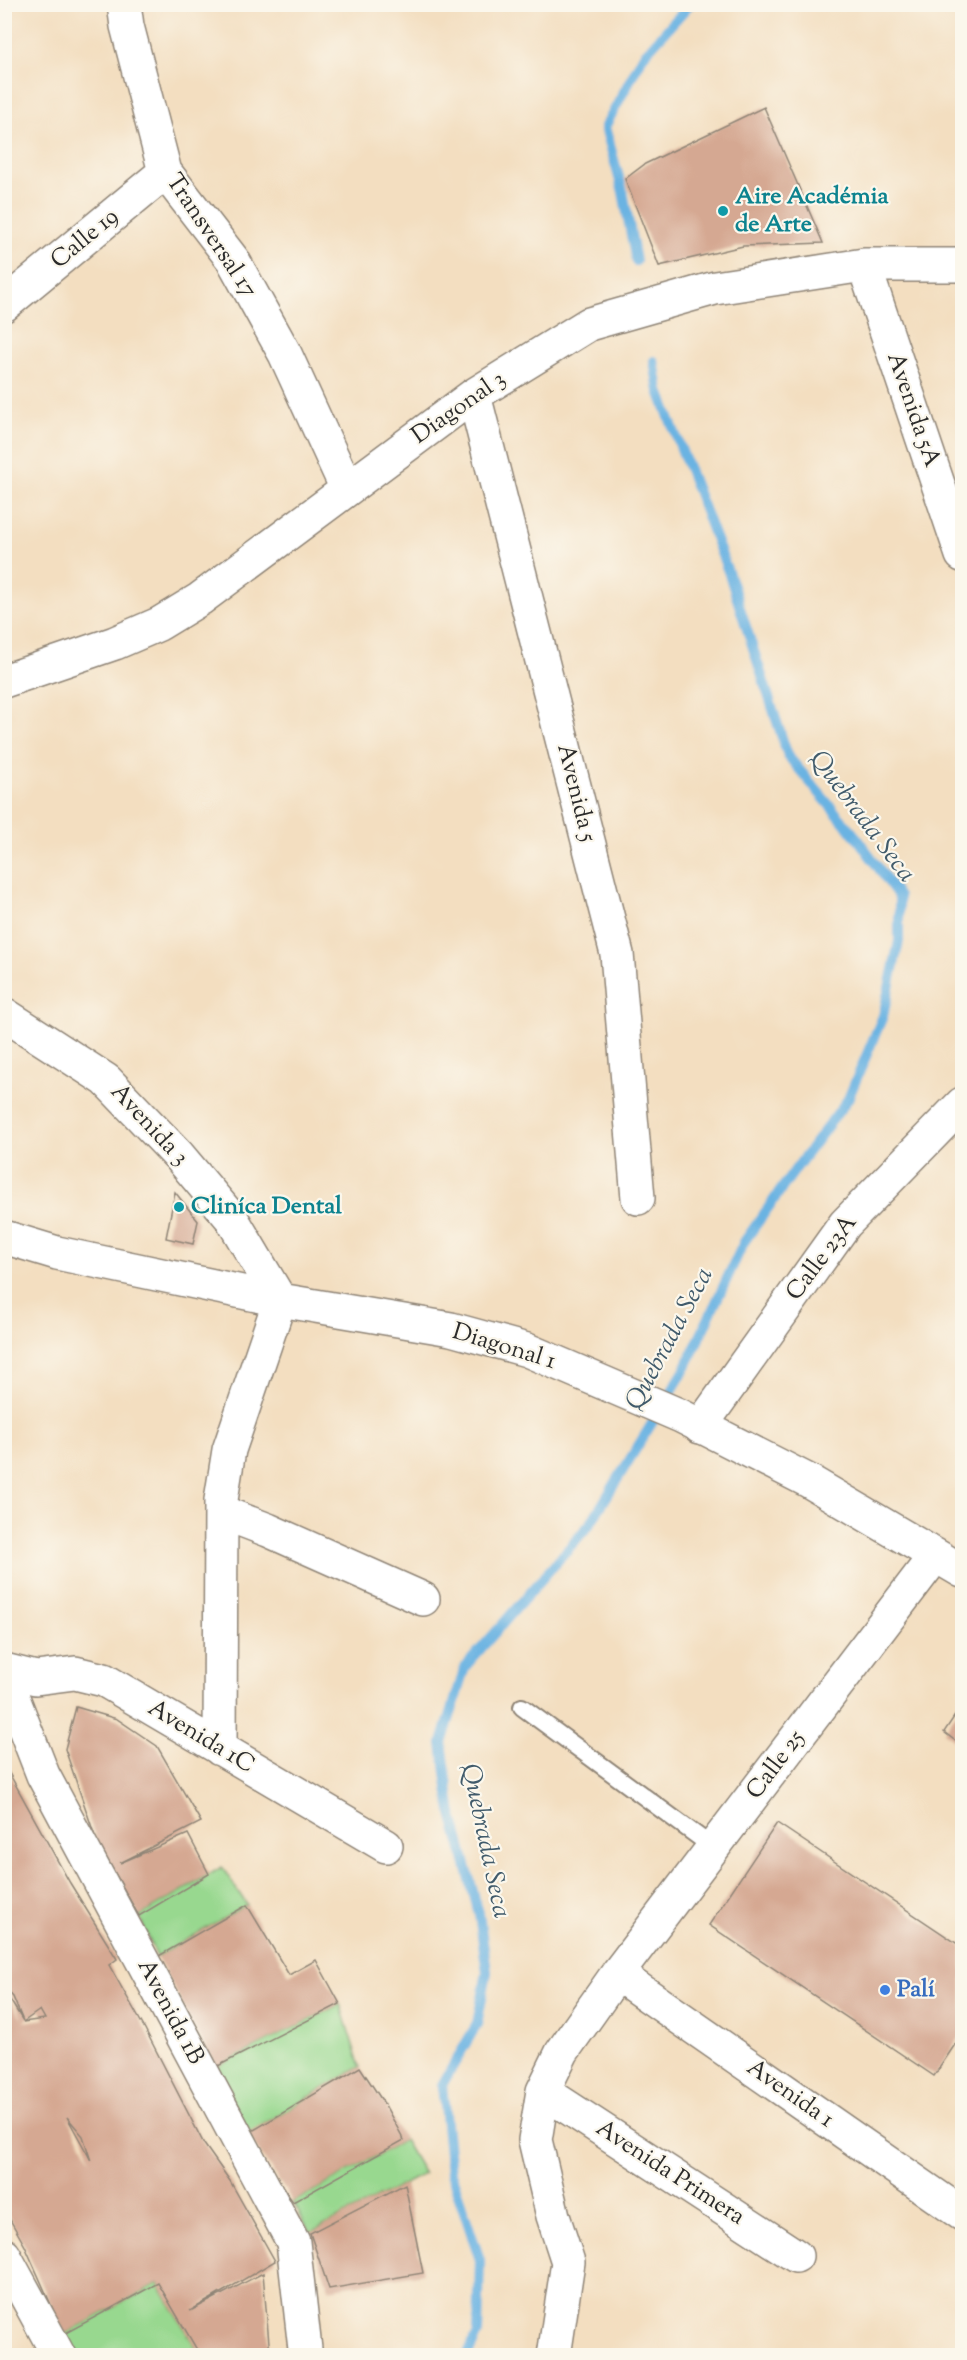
<svg xmlns="http://www.w3.org/2000/svg" width="967" height="2360" font-family="'Sorts Mill Goudy',serif">
	<style>
		.green { fill: #98d88f; stroke: #62825d; stroke-width: 1.5 }
		.lines { fill: none; stroke-linecap: round; stroke-linejoin: round }
		.stream { stroke: #6ab3e2; stroke-width: 10 }
		.building { fill: #d5a892; fill-rule: evenodd }
		.service-casing { stroke: #8f8476; stroke-width: 20 }
		.minor-casing { stroke: #8f8476; stroke-width: 36 }
		.secondary-casing { stroke: #8f8476; stroke-width: 36 }
		.service { stroke: #fff; stroke-width: 16 }
		.minor { stroke: #fff; stroke-width: 33 }
		.secondary { stroke: #fff; stroke-width: 33 }
		.culture-dot { fill: #0f9aa8; stroke: #fbf7ec; stroke-width: 2 }
		.shop-dot { fill: #3f7fe0; stroke: #fbf7ec; stroke-width: 2 }
		.labels { text-anchor: middle; dominant-baseline: central; stroke-width: 4.5; stroke-linejoin: round; paint-order: stroke }
		.culture-label { font-size: 24px; font-weight: bold; fill: #0d838f; stroke: #fbf7ec; text-anchor: start }
		.street-label { font-size: 24px; fill: #2b2b2b; stroke: #fbf7ec }
		.shop-label { font-size: 24px; font-weight: bold; fill: #366cbe; stroke: #fbf7ec; text-anchor: start }
		.water-label { font-size: 26px; font-style: italic; fill: #415b6b; stroke: #fbf7ec }
	</style>
	<rect width="100%" height="100%" fill="#fbf7ec"/>
	<filter id="ink" filterUnits="userSpaceOnUse"><feTurbulence type="fractalNoise" baseFrequency=".0167" numOctaves="2"/><feDisplacementMap in="SourceGraphic" scale="12" xChannelSelector="R" yChannelSelector="G"/><feConvolveMatrix kernelMatrix="1 2 1 2 8 2 1 2 1" color-interpolation-filters="sRGB"/></filter>
	<filter id="wash" filterUnits="userSpaceOnUse"><feTurbulence type="fractalNoise" baseFrequency=".008" numOctaves="4" result="noise"/><feDisplacementMap in="SourceGraphic" scale="24" xChannelSelector="R" yChannelSelector="G"/><feGaussianBlur stdDeviation="1.35" result="paint"/><feColorMatrix in="noise" values="0 0 0 0 0 0 0 0 0 0 0 0 0 0 0 0 0 1.4 0 .05"/><feComposite in="paint" operator="in"/></filter>
	<g filter="url(#wash)">
		<rect width="100%" height="100%" fill="#f3dec0"/>
		<path class="green" d="M222,1867L247,1905L157,1957L139,1916Z
			M340,2004L360,2067L247,2134L216,2067Z
			M404,2140L424,2174L310,2233L293,2202Z
			M158,2283L200,2355H77L64,2334Z"/>
		<g class="lines">
			<path class="stream" d="M636,261L623,192L605,127L643,56L690,4
				M467,2356L478,2333L480,2260L451,2173L442,2085L477,2024L487,1972L479,1914L451,1809L442,1743L465,1667L590,1524L684,1371L744,1242L797,1167L848,1099L883,1016L899,941V897L858,839L788,756L729,574L659,391L654,361"/>
		</g>
		<g id="blocks">
			<path class="building" d="M764,107L823,243L743,246L659,266L625,179L645,164Z
				M175,1192L198,1221L193,1244L166,1238Z
				M962,1705V1746L944,1732Z
				M76,1707L117,1719L157,1746L201,1822L120,1863L188,1834L209,1874L139,1916L96,1839L65,1749Z
				M4,1764L70,1883L117,1959L109,1965L145,2029L204,2144L230,2181L275,2261L190,2311L263,2273L270,2355H200L158,2283L64,2334L25,2246L4,2209V1990L23,2021L13,1997L4,1987ZM40,2010L45,2019L23,2022ZM67,2117L83,2136L91,2161L88,2155Z
				M777,1823L962,1947V2034L934,2076L709,1925Z
				M247,1905L289,1975L316,1960L340,2004L216,2067L157,1957Z
				M360,2067L385,2105L404,2140L293,2202L247,2134Z
				M405,2184L423,2273L329,2289L310,2233Z"/>
		</g>
	</g>
	<g filter="url(#ink)">
		<use href="#blocks" fill-opacity="0" stroke="#8f8476" stroke-width="1.5"/>
		<g class="lines">
			<defs>
				<path id="service" d="M522,1707L714,1848"/>
				<path id="minor" d="M124,4L127,26L165,172L233,260L285,354L347,489
					M864,265L962,555
					M4,305L165,172
					M474,395L617,954L638,1198
					M4,681L115,643L159,624L200,599L474,395L589,324L715,288L864,265H962
					M4,1014L106,1080L179,1156L232,1219L280,1300L229,1450L221,1500L220,1749
					M700,1427L845,1224L962,1104
					M221,1512L268,1530L423,1599
					M4,1670L36,1678L75,1673L104,1680L386,1846
					M4,1675L43,1775L293,2242L305,2349L304,2356
					M617,1974L962,2214
					M543,2091L796,2256
					M4,2255L59,2356
					M554,2356L568,2262L553,2216L535,2140L543,2091L562,2052L617,1974L935,1556"/>
				<path id="secondary" d="M4,1237L57,1253L280,1300L451,1329L527,1350L681,1416L809,1481L962,1571"/>
			</defs>
			<use href="#service" class="service-casing"/>
			<use href="#minor" class="minor-casing"/>
			<use href="#secondary" class="secondary-casing"/>
			<use href="#service" class="service"/>
			<use href="#minor" class="minor"/>
			<use href="#secondary" class="secondary"/>
		</g>
	</g>
	<g class="culture-dot">
		<circle cx="723" cy="211" r="6"/>
		<circle cx="179" cy="1207" r="6"/>
	</g>
	<circle class="shop-dot" cx="885" cy="1990" r="6"/>
	<g class="labels">
		<g class="culture-label">
			<text x="735" y="197">Aire Académia<tspan x="735" dy="28">de Arte</tspan></text>
			<text x="191" y="1207">Cliníca Dental</text>
		</g>
		<g class="street-label">
			<text transform="translate(211 236) rotate(56)">Transversal 17</text>
			<text transform="translate(85 239) rotate(-40)">Calle 19</text>
			<text transform="translate(459 408) rotate(-35)">Diagonal 3</text>
			<text transform="translate(913 410) rotate(71)">Avenida 5A</text>
			<text transform="translate(576 793) rotate(76)">Avenida 5</text>
			<text transform="translate(149 1125) rotate(47)">Avenida 3</text>
			<text transform="translate(822 1258) rotate(-53)">Calle 23A</text>
			<text transform="translate(504 1347) rotate(17)">Diagonal 1</text>
			<text transform="translate(201 1737) rotate(31)">Avenida 1C</text>
			<text transform="translate(776 1765) rotate(-53)">Calle 25</text>
			<text transform="translate(170 2012) rotate(62)">Avenida 1B</text>
			<text transform="translate(790 2094) rotate(35)">Avenida 1</text>
			<text transform="translate(670 2173) rotate(33)">Avenida Primera</text>
		</g>
		<g class="shop-label">
			<text x="897" y="1990">Palí</text>
		</g>
		<g class="water-label">
			<text transform="translate(862 817) rotate(53)">Quebrada Seca</text>
			<text transform="translate(670 1339) rotate(-62)">Quebrada Seca</text>
			<text transform="translate(485 1841) rotate(78)">Quebrada Seca</text>
		</g>
	</g>
	<rect width="967" height="2360" fill="none" stroke="#fbf7ec" stroke-width="24"/>
</svg>
